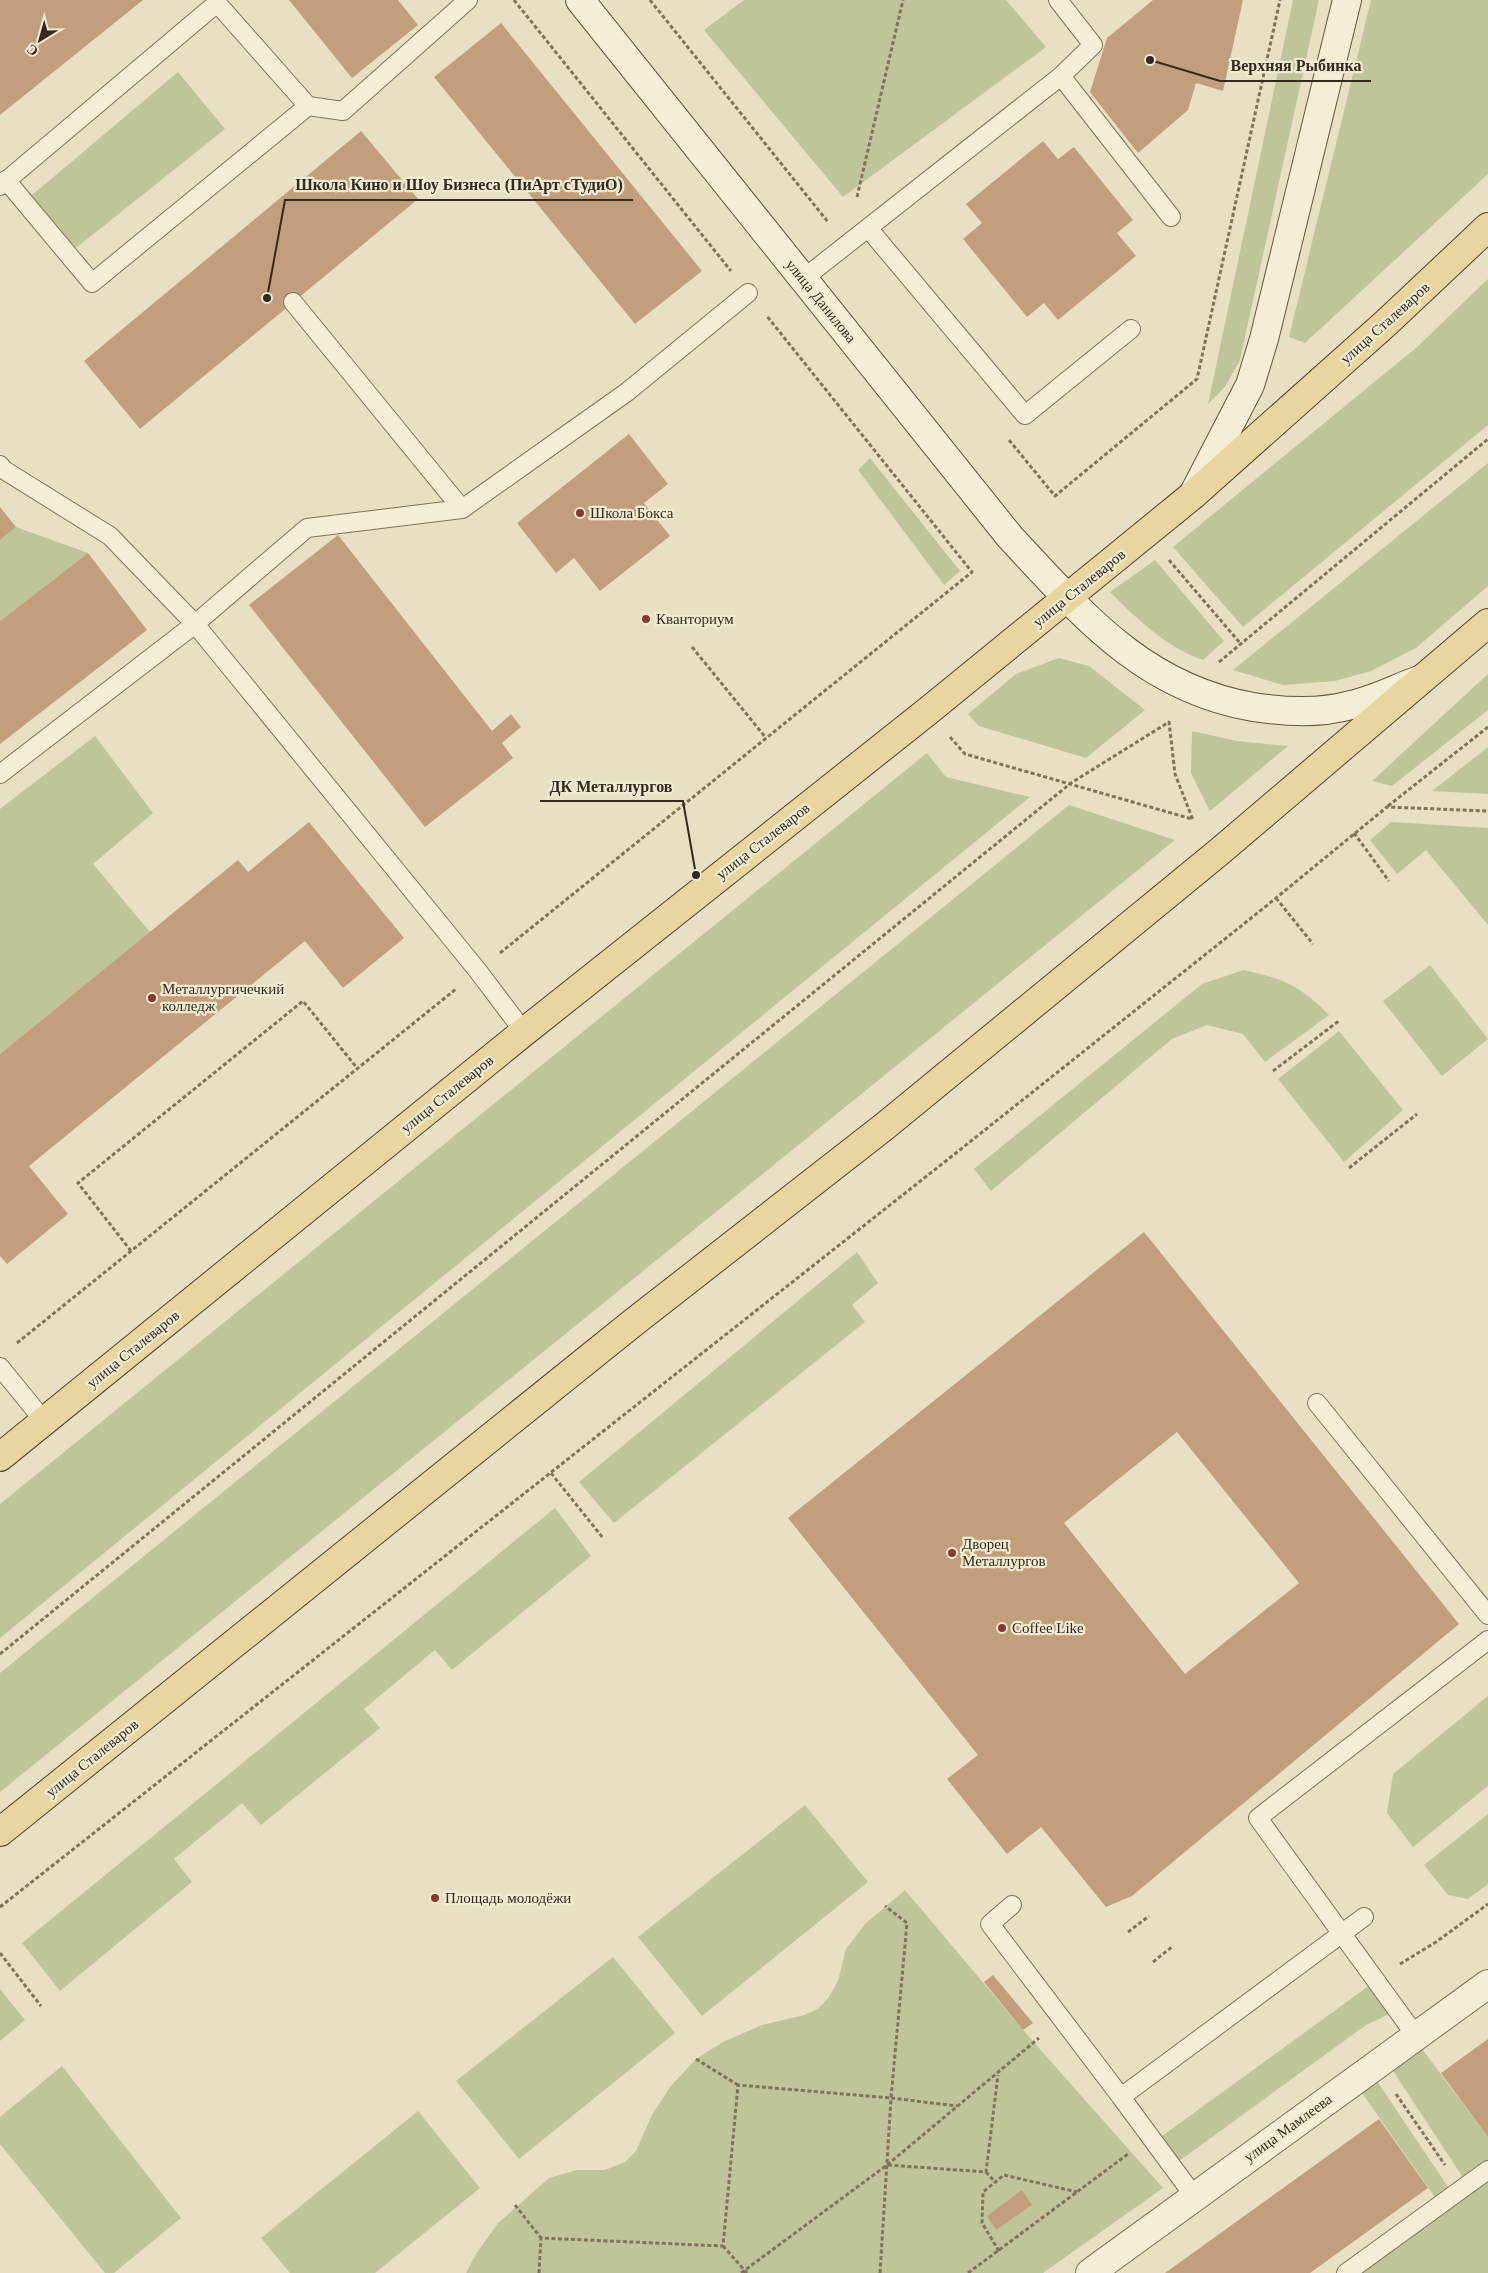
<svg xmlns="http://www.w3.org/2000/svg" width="1488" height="2273" font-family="'Times New Roman',serif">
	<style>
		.green { fill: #bec599 }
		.building { fill: #c39e7d; fill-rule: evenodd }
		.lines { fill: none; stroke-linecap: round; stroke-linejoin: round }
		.lane-casing { stroke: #81725c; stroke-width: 20 }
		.street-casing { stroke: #81725c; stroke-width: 30 }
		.secondary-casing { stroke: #63533f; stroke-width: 30 }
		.primary-casing { stroke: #4f4030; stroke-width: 30 }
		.path { stroke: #81725c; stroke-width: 3; stroke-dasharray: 4 2.5; stroke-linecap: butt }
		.lane { stroke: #f5edd6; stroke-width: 18 }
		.street { stroke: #f5edd6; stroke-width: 28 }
		.secondary { stroke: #f5edd6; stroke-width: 28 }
		.primary { stroke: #e8d59f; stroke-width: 28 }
		.poi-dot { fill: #8a3733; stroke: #f1ead2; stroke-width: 2 }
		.labels { text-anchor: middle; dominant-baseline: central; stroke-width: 4.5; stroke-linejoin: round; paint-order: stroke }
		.street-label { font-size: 15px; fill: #33291f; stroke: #f1ead2 }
		.poi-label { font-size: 15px; fill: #33291f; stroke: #f1ead2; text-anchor: start }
		.leader { fill: none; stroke: #33291f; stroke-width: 2 }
		.callout-dot { fill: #33291f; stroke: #f1ead2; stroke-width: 2 }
		.callout-label { font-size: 16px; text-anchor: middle; font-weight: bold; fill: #33291f; stroke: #f1ead2; stroke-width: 4.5; stroke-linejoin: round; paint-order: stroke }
	</style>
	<rect width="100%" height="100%" fill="#e9e0c4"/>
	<path class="green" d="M744,0H1006L1046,47L843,197L704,30Z
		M1293,0H1319L1240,360L1225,387L1208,404Z
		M1371,0H1488V174L1305,343L1289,337Z
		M178,72L225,129L76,248L31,196Z
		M1488,279V425L1243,627L1173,547L1417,347Z
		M870,458L960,571L944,585L858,470Z
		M1488,463V586L1416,648L1371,671L1335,681L1283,685L1233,670Z
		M16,527L88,553L0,621V540Z
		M1155,560L1224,641L1203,660C1166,647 1137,619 1110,592Z
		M1059,658L1089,666L1145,710L1086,758L979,726L968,714L1016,674Z
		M1488,674V710L1392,786L1372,781Z
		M1192,731L1237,741L1288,746L1210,811L1191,773Z
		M95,736L153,813L93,864L150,932L0,1054V809Z
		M1488,747V794L1432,791Z
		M927,753L946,777L1030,797L0,1638V1504Z
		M1069,805L1175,840L0,1792V1673Z
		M1391,822L1488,828V925L1426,850L1397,874L1370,840Z
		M1430,965L1488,1039L1442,1076L1383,1001Z
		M1244,970C1285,980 1298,984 1329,1015L1265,1062L1243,1034L1207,1025L1172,1039L991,1191L974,1169L1202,984Z
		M1339,1031L1403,1110L1344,1162L1278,1079Z
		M857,1252L878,1283L852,1305L865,1322L614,1523L579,1482Z
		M555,1508L591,1556L452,1670L435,1650L364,1709L380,1728L261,1825L242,1803L174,1859L192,1882L60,1991L22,1943Z
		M1488,1696V1786L1413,1847L1387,1813L1393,1774Z
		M805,1805L868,1882L702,2016L638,1937Z
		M1488,1814V1884L1468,1899L1448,1895L1424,1865Z
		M905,1890L1023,2030L1163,2188L1043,2273H466L476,2254L498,2223L549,2178L577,2170H605L625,2162L636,2151L652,2115L670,2087L696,2059L723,2042L762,2025L804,2015L818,2009L829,1997L838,1981L846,1949L865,1924Z
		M613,1957L675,2033L519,2159L456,2081Z
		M1370,1985L1392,2013L1366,2025L1175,2164L1158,2139Z
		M0,1989L25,2020L0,2041Z
		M1422,2049L1488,2137V2163L1464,2179L1393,2071Z
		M62,2066L181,2218L114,2273H105L0,2144V2117Z
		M1377,2081L1450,2190L1437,2200L1362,2093Z
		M418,2111L480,2188L375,2273H290L261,2238Z
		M1488,2182V2273H1362Z"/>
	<path class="building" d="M0,0H143L0,115Z
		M289,0H398L418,25L352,78Z
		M1153,0H1243L1223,91L1196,83L1188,110L1138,153L1090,92L1107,38Z
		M501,23L702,271L635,324L434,77Z
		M361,131L418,199L140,429L84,361Z
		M1043,141L1058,159L1074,147L1133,220L1117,233L1136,256L1058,320L1044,303L1027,317L963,239L982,223L966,204Z
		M629,434L668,484L644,503L670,536L600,591L574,558L556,573L517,523Z
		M0,507L16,527L0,540Z
		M338,535L492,731L511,714L521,727L502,743L513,758L425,827L249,605Z
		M88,553L147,630L0,744V621Z
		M309,822L404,938L343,988L305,941L29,1166L68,1214L7,1264L0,1256V1054L238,860L248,872Z
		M1144,1232L1459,1624L1132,1896L1106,1907L1041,1827L1007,1854L947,1779L978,1755L788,1518ZM1177,1432L1299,1583L1185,1674L1064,1523Z
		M993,1975L1033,2023L1023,2030L984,1982Z
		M1488,2039V2137L1441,2073Z
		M1379,2119L1428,2188L1310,2273H1165Z
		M1022,2190L1032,2205L996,2230L987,2216Z"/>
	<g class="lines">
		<defs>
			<path id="lane" d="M1061,76L1171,217
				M6,180L92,283L308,106
				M0,186L217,3L308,106L343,111L468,0
				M868,228L1025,415L1131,329
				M803,279L1061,76L1093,45L1058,0
				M293,302L462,509
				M0,465L4,470L110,536L195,624L478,971L524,1032
				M0,774L195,624L307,528L462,509L627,392L748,293
				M0,1367L44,1421
				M1317,1403L1488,1615
				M1012,1905L990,1924L1121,2097
				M1416,2036L1258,1818L1488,1640
				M1194,2196L1121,2097L1364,1917
				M1346,2273L1488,2170"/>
			<path id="street" d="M1090,2273L1488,1984"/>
			<path id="secondary" d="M580,0L1010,537C1082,614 1143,688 1253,707C1286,712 1319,714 1351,705C1374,700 1397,688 1419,680
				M1194,493L1250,385L1264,339L1347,0"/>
			<path id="primary" d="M0,1457L524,1032L928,711L1193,495L1386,323L1488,227
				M0,1832L634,1322L885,1126L1219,852L1488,623"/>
		</defs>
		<use href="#lane" class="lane-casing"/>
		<use href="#street" class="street-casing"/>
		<use href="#secondary" class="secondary-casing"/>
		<use href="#primary" class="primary-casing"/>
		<path class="path" d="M514,0L731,271
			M650,0L828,222
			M857,197L903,0
			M1009,440L1055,496L1197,379L1280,0
			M1169,560L1240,643
			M692,647L766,738
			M1219,662L1488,439
			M950,737L965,754L1192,819
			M1388,806L1488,727
			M1354,833L1389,881
			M1276,898L1313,944
			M500,953L972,572L766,315
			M1273,1071L1340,1020
			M1349,1168L1417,1114
			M131,1251L78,1183L303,1001L357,1068
			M17,1343L456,989
			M551,1473L603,1538
			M0,1654L1071,783L1169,722L1175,774L1193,820
			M0,1907L961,1149L1265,907L1387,807L1488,811
			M1128,1932L1149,1916
			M0,1953L41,2006
			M1153,1962L1173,1946
			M1400,1964L1436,1942L1488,1904
			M696,2059L738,2085
			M1396,2094L1445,2165
			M888,2165L986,2172L998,2075
			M986,2172L995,2182
			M515,2205L541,2238
			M723,2246L747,2273
			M999,2251L982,2223L983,2192L1004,2175L1077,2192
			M539,2273L541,2238L723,2246L738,2085L891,2098L907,1923L885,1906
			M741,2273L887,2165L1039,2038
			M880,2273L891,2098L957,2106
			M968,2273L1128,2154"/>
		<use href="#lane" class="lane"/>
		<use href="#street" class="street"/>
		<use href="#secondary" class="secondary"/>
		<use href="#primary" class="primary"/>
	</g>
	<g class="poi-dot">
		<circle cx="580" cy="513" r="5"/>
		<circle cx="646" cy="619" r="5"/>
		<circle cx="152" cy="998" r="5"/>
		<circle cx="952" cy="1553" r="5"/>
		<circle cx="1002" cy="1628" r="5"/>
		<circle cx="435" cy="1898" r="5"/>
	</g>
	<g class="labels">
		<g class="street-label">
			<text transform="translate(821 301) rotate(51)">улица Данилова</text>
			<text transform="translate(1385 323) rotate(-42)">улица Сталеваров</text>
			<text transform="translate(1079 588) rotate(-39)">улица Сталеваров</text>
			<text transform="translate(763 841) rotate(-38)">улица Сталеваров</text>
			<text transform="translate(447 1094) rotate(-39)">улица Сталеваров</text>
			<text transform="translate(133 1349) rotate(-39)">улица Сталеваров</text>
			<text transform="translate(92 1758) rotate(-39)">улица Сталеваров</text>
			<text transform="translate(1288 2128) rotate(-36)">улица Мамлеева</text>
		</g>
		<g class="poi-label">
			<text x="590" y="513">Школа Бокса</text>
			<text x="656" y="619">Кванториум</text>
			<text x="162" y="989">Металлургичечкий<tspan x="162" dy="17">колледж</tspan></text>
			<text x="962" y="1544">Дворец<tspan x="962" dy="17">Металлургов</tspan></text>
			<text x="1012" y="1628">Coffee Like</text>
			<text x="445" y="1898">Площадь молодёжи</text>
		</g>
	</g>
	<path class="leader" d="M1150 60L1220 81H1371M267 298L285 200H633M696 875L683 801H540"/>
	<g class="callout-dot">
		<circle cx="1150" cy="60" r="5"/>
		<circle cx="267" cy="298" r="5"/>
		<circle cx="696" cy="875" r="5"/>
	</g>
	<g class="callout-label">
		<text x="1296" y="71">Верхняя Рыбинка</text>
		<text x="459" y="190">Школа Кино и Шоу Бизнеса (ПиАрт сТудиО)</text>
		<text x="611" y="792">ДК Металлургов</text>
	</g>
	<g transform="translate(40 40) rotate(217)" stroke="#f1ead2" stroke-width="4" paint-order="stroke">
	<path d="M0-4L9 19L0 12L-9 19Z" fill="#33291f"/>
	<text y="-8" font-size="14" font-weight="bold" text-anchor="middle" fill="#33291f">С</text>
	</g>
</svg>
